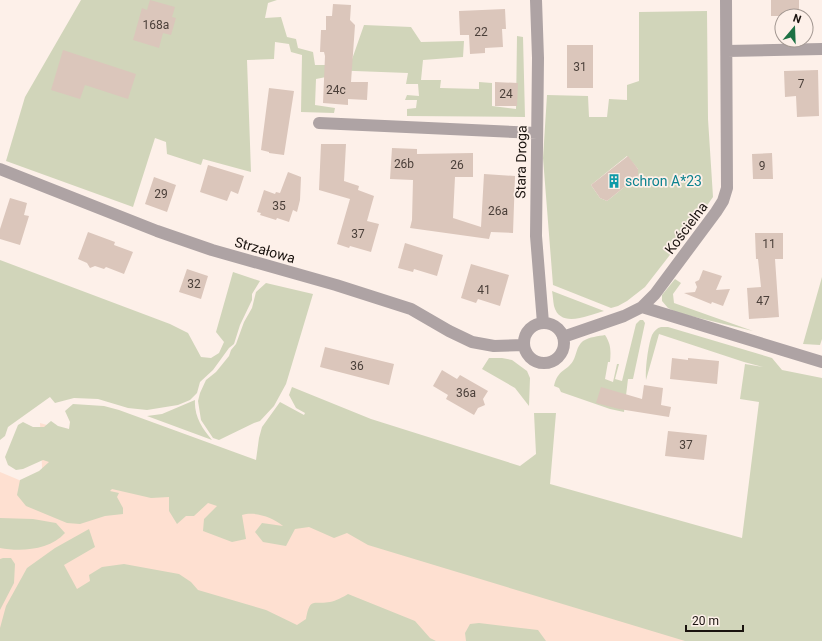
<svg xmlns="http://www.w3.org/2000/svg" width="822" height="641" font-family="Roboto,sans-serif">
	<style>
		.built { fill: #fee0d1 }
		.green { fill: #d1d5ba; fill-rule: evenodd }
		.building { fill: #dbc6bb }
		.lines { fill: none; stroke-linecap: round; stroke-linejoin: round }
		.street { stroke: #aea3a4; stroke-width: 12 }
		.labels { text-anchor: middle; dominant-baseline: central; stroke-width: 3.5; stroke-linejoin: round; paint-order: stroke }
		.number-label { font-size: 12px; fill: #4a3f39 }
		.street-label { font-size: 14px; fill: #19120e; stroke: #fdf0e9 }
		.culture-label { font-size: 14px; fill: #0d838f; stroke: #fdf0e9; text-anchor: start }
	</style>
	<rect width="100%" height="100%" fill="#fdf0e9"/>
	<path class="built" d="M40,423L798,641H0V472L43,490Z"/>
	<path class="green" d="M81,0H277L268,3L265,18L281,17L287,37L296,39L298,48L313,52L315,65H350L364,25L411,27L421,42L464,41L463,57L423,60L421,80H441L440,88L479,89V82L492,83V106L516,109L517,36L523,37L525,117L407,116V109L416,108L417,100H405L407,95L419,96L418,84H406L408,73L328,70L326,77L316,79L315,105L335,108L334,113L301,112L302,55L291,52L289,44L275,42L274,59L247,60L251,172L203,159L201,165L167,154L166,142L155,138L133,207L6,161L25,97Z
		M707,11L708,119L713,197L694,224L645,287L627,301L618,306L611,308L553,285L543,158L547,95L588,96L589,117H607L609,99L627,100V85L639,81V12ZM627,156L638,169V176L607,201L600,198L591,185Z
		M0,260L170,324L188,333L201,357L211,358L219,353L224,342L216,332L233,272L260,281L252,294V300L240,325L234,344L229,348L213,370L200,382L197,393L190,400L178,405L147,410L128,408L98,399L74,398L55,403L50,397L8,427L5,436L0,440Z
		M822,277V339L820,345L803,344Z
		M675,279L681,283L673,294L674,303L753,331L678,313L668,308L662,301V295Z
		M266,283L313,294L286,384L274,406L260,421L254,423L219,440L213,438L201,420L198,401L200,393L206,380L216,372L229,356L231,350L236,344L244,322L252,308L256,292Z
		M552,291L604,311C589,315 560,329 554,306C553,301 553,296 552,291Z
		M640,320H643L645,323L633,379H628L624,412L610,409L561,392L559,388L554,386C558,369 566,372 573,361C577,354 576,347 583,341C589,337 599,336 605,335C611,344 611,351 610,362H608L605,379L613,382L617,364H619L615,379L622,381L636,324Z
		M661,327H668L772,358L782,370L822,378V641H685L368,545L347,533L334,538L309,527L295,529L286,546L263,542L255,532L262,523L283,526C273,517 254,511 242,515L246,539L232,542L203,531L204,519L217,506L208,503L194,516H186L177,524L169,511V497L151,498L112,489L110,491L119,493L117,497L123,508V514L105,516L80,524L67,523L26,506L17,495L20,480L39,471L49,462L43,460L23,469L16,470L8,465L5,457L18,425L23,422L33,427H44L51,421L58,426L69,429L70,422L65,411L73,404L104,406L119,410L256,460L259,438L262,427L280,402L304,415L305,413L296,408L289,395L292,387L371,419L520,466L536,454L534,413H556L550,484L742,538L759,402L740,399L745,364L763,367L744,362L659,334L646,380C645,370 648,345 652,335C654,331 657,328 661,327Z
		M489,358H502L512,360L527,371L530,378L529,406L515,388L482,369Z
		M195,400C194,416 202,428 212,440L147,416L162,414Z
		M0,518L33,519L56,523L65,533C50,550 21,552 0,548Z
		M89,529L95,547L64,565L77,589L90,581L89,575L102,567L124,564L179,574L191,582L198,590L266,610L297,625L306,619C310,596 314,605 330,602C336,601 343,597 348,594L415,621L430,638L436,641H0V628L6,606L27,568L55,548Z
		M3,558H11L15,564L14,583L0,610V559Z
		M479,623L538,630L546,641H466L465,633L470,624Z"/>
	<path class="building" d="M150,0L175,7L172,17L176,18L171,35L163,33L159,48L133,40L142,8L147,10Z
		M771,0H799V16H771Z
		M333,4L351,5L350,20L355,25L351,82H368L367,100L348,99V105L323,103L325,56L324,52H320L321,30H326V16H332Z
		M505,9L506,29H502L503,47L485,48V53L470,54L469,35H460L459,11Z
		M567,45H593V88H567Z
		M63,50L136,74L128,99L85,85L80,99L51,90Z
		M818,70L819,116L797,117L796,96L785,97L784,71Z
		M495,82L518,83L517,106H495Z
		M269,88L294,91L284,155L269,153V152L261,150Z
		M321,144H346L344,181L359,186L358,190L374,196L367,221L379,224L371,252L350,246L349,248L337,244L350,199L319,190Z
		M392,148L417,149V154L473,153V177H455L453,218L481,227L484,174L515,176L513,233L491,232L489,239L410,228L412,220L413,180L390,179Z
		M772,153L773,179H753L752,154Z
		M628,156L638,169V176L607,201L600,198L591,185Z
		M208,165L244,176L238,194L231,191L227,201L200,192Z
		M288,172L301,177L300,200L297,212L293,210L289,222L277,218L276,220L260,215L261,213L257,212L264,190L275,194L276,192L280,193Z
		M154,177L176,185L167,212L145,204Z
		M10,198L27,203L24,215L29,216L20,245L0,239V229Z
		M88,232L115,242L114,245L133,252L124,274L106,267L104,269L95,266L90,268L87,263L78,259Z
		M755,233H783V259H775L779,317L749,319L747,288L761,287L758,259H756Z
		M405,243L443,255L437,276L414,269L413,272L398,268Z
		M471,264L509,275L500,306L478,299L476,303L461,298Z
		M187,269L208,276L201,299L179,292Z
		M703,270L722,276L716,290L730,289L723,306L712,302L711,304L684,293L695,292L697,287L695,282L699,280Z
		M325,347L394,364L389,385L320,367Z
		M672,358L688,360V358L719,361L717,384L670,379Z
		M442,370L457,379L460,375L488,391L483,399L485,405L478,408L474,415L446,399L448,395L433,386Z
		M644,385L663,388L661,405L671,407L669,417L619,409L596,403L601,387L642,399Z
		M668,431L707,435L704,460L665,456Z"/>
	<g class="lines">
		<path class="street" d="M536,0L538,58L536,236L543,323
			M727,51L822,49
			M319,123L537,133
			M0,169L157,231L212,250L336,285L411,309L449,331L472,342L494,346L524,345
			M642,307L822,362
			M524 343a20 20 0 1 1 40 0a20 20 0 1 1-40 0Z
			M563,337L624,316L642,307L655,294L716,212L723,201L727,188L726,0"/>
	</g>
	<defs>
		<symbol id="building-bare" viewBox="-9 -9 18 18"><path d="M-4-6H4V6H1V3H-1V6H-4ZM-2.5-4.3h1.7v1.8h-1.7ZM.8-4.3h1.7v1.8H.8ZM-2.5-1h1.7V.8h-1.7ZM.8-1h1.7V.8H.8Z" fill="#0f9aa8" stroke="#fdf0e9" stroke-width="2.5" paint-order="stroke"/></symbol>
	</defs>
	<g fill-rule="evenodd">
		<use href="#building-bare" x="604" y="171" width="20" height="20"/>
	</g>
	<g class="labels">
		<g class="number-label">
			<text x="156" y="25">168a</text>
			<text x="481" y="32">22</text>
			<text x="580" y="67">31</text>
			<text x="801" y="84">7</text>
			<text x="336" y="90">24c</text>
			<text x="506" y="94">24</text>
			<text x="404" y="164">26b</text>
			<text x="457" y="165">26</text>
			<text x="762" y="166">9</text>
			<text x="161" y="194">29</text>
			<text x="279" y="206">35</text>
			<text x="498" y="211">26a</text>
			<text x="358" y="234">37</text>
			<text x="769" y="244">11</text>
			<text x="194" y="284">32</text>
			<text x="484" y="290">41</text>
			<text x="763" y="301">47</text>
			<text x="357" y="366">36</text>
			<text x="466" y="393">36a</text>
			<text x="686" y="445">37</text>
		</g>
		<g class="street-label">
			<text transform="translate(521 162) rotate(-89)">Stara Droga</text>
			<text transform="translate(686 228) rotate(-53)">Kościelna</text>
			<text transform="translate(265 250) rotate(16)">Strzałowa</text>
		</g>
		<g class="culture-label">
			<text x="625" y="181">schron A*23</text>
		</g>
	</g>
	<g transform="translate(794 28) rotate(19)"><circle r="19" fill="#fdf0e9" stroke="#a29791"/>
	<path d="M0-3L7 15L0 10L-7 15Z" fill="#1d7144"/>
	<text y="-6" font-size="11" font-weight="bold" text-anchor="middle" fill="#19120e">N</text>
	</g>
	<path d="M686 625v6h57v-6" fill="none" stroke="#19120e" stroke-width="2"/>
	<text x="692" y="625" font-size="12" fill="#19120e" stroke="#fdf0e9" stroke-width="3" paint-order="stroke">20 m</text>
</svg>
